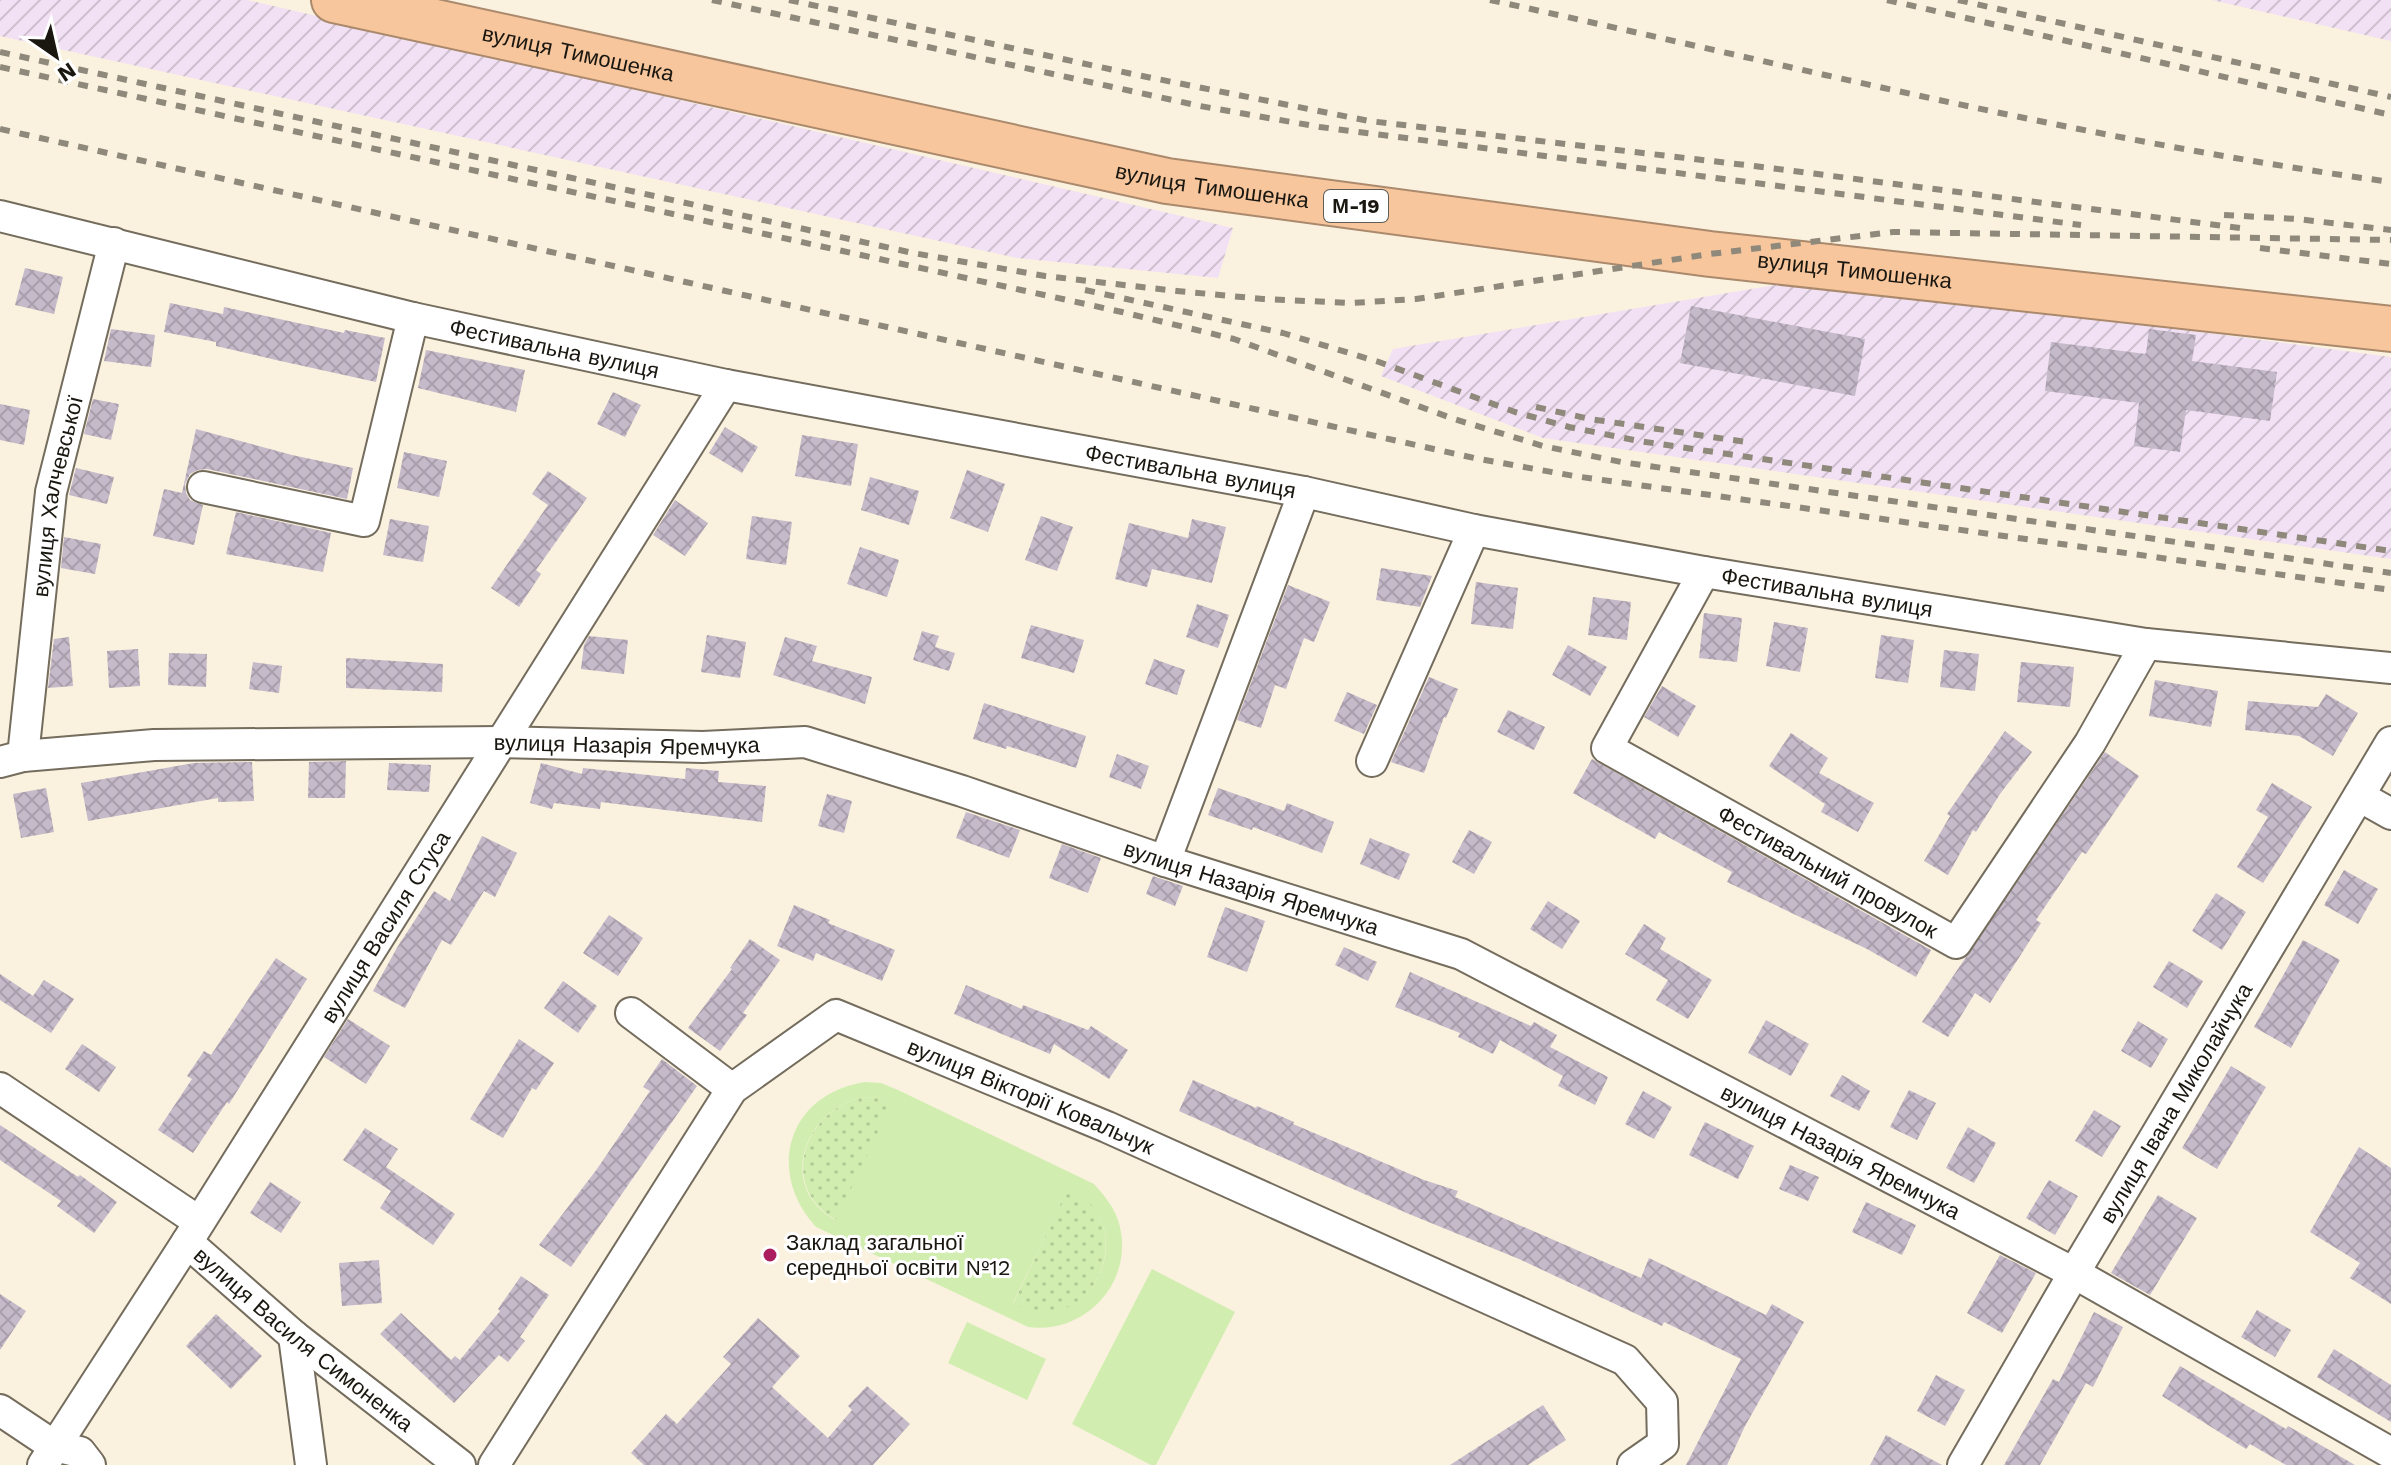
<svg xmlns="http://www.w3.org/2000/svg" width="2391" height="1465" font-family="'Work Sans',sans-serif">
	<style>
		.industrial { fill: url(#industrial-furrows) }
		.grass { fill: url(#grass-dots) }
		.green { fill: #d1eeb0; fill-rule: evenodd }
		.building { fill: url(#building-cross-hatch) }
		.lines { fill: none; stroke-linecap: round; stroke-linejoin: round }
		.minor-casing { stroke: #746c5d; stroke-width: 34 }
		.highway-casing { stroke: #aa896c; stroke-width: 48 }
		.minor { stroke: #fff; stroke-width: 30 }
		.highway { stroke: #f7c69d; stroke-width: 44 }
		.rail { stroke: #8f897c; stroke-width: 6; stroke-dasharray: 10 10; stroke-linecap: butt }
		.poi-dot { fill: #aa1e60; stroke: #fff; stroke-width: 3 }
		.labels { text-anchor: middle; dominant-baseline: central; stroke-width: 6; stroke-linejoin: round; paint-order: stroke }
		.shield { fill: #fff; stroke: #5f5d58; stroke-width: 2 }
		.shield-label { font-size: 20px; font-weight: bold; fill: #1a1710 }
		.street-label { font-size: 22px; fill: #1a1710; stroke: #fff }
		.poi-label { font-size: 22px; fill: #1a1710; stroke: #fff; text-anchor: start }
	</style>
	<defs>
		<pattern id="industrial-furrows" width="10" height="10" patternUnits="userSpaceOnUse" patternTransform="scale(2)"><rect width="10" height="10" fill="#f2e1f4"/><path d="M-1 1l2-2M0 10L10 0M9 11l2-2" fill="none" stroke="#cfc0d0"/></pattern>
		<pattern id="grass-dots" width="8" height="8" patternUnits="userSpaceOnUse" patternTransform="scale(2)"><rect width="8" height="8" fill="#d1eeb0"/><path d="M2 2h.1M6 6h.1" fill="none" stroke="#b3cb96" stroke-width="1.8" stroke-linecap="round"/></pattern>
		<pattern id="building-cross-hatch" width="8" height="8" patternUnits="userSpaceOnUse" patternTransform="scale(2)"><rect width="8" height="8" fill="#c5bac9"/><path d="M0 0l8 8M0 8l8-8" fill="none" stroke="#a99fac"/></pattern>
	</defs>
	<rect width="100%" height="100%" fill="#faf1df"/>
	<path class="industrial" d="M0,0H247L1233,228L1218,278L1017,258L0,36Z
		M2212,0H2391V41L2216,1Z
		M1805,280L2391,357V559L1543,438L1381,376L1393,349Z"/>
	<path class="grass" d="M865,1097L877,1098L892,1105L837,1220C777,1189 803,1108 865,1097Z
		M1068,1188C1073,1191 1080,1194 1084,1197C1129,1233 1099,1316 1042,1313C1032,1313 1022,1308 1013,1304Z"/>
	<path class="green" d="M865,1082L881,1083L898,1090L1094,1184C1104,1195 1113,1206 1118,1220C1137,1279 1087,1335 1028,1327L816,1227C765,1171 788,1094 865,1082ZM865,1097L877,1098L891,1105L836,1220C776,1189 803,1108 865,1097ZM1068,1189C1145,1220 1094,1346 1013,1303Z
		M1152,1269L1235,1312L1156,1465H1151L1072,1424Z
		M967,1322L1046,1359L1027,1400L948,1363Z"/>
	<path class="building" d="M25,268L63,277L54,314L15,305Z
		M170,303L223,314L224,307L344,333L345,330L385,338L376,382L276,360L216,346V342L164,332Z
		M1691,306L1865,339L1855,396L1680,363Z
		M111,329L155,335L151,367L104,361Z
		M2149,329L2196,335L2192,361L2277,372L2270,421L2186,410L2180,452L2134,446L2139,403L2045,391L2051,342L2146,354Z
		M426,350L525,370L516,412L418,388Z
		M613,392L641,405L625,437L597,424Z
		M93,399L119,404L111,440L84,434Z
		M0,404L30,410L24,445L0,440Z
		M725,427L758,447L742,473L709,453Z
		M196,429L292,455L353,468L347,499L207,469L198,470L190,474L185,484L186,493L190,500L203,505L194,545L153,536L164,489L182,493Z
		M802,435L858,444L851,486L795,476Z
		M404,452L447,461L439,497L397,488Z
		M76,468L114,477L107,504L69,495Z
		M967,470L1005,484L988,532L950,518Z
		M548,471L587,498L536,570L541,574L519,607L491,588L548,505L532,494Z
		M870,477L919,491L909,525L861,510Z
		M675,500L708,523L685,556L653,535Z
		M236,512L331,533L323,572L226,554Z
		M752,516L792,522L786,565L746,559Z
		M1041,516L1073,527L1057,571L1025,560Z
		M390,519L429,526L423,562L383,555Z
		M1192,519L1226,527L1212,583L1152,569L1147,587L1115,579L1129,523L1188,538Z
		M64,537L101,544L95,574L61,568Z
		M860,547L899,560L887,597L847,584Z
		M1381,568L1432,576L1420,607L1376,600Z
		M1476,582L1518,588L1513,629L1471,624Z
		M1288,585L1330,602L1314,642L1304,638L1286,689L1275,685L1261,728L1237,720Z
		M1593,597L1631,602L1627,640L1588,635Z
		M1197,604L1229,615L1218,648L1186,637Z
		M1704,613L1742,618L1737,662L1699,658Z
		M1774,622L1808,628L1800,672L1766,666Z
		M1031,625L1084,640L1074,673L1021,658Z
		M922,631L939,636L935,647L955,653L949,671L913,660Z
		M707,635L746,642L740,678L701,672Z
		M1881,635L1914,640L1908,683L1875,678Z
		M589,636L628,640L624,674L581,669L584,645Z
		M69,637L73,686L48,688L54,639Z
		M785,637L817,646L812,661L872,677L865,704L773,675Z
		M1568,645L1607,667L1590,696L1552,675Z
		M138,649L140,686L109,688L107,651Z
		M1944,650L1979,654L1975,691L1940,687Z
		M169,653L207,654L206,687L168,685Z
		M346,658L443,664L442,692L346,688Z
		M1154,659L1185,670L1177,695L1145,684Z
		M253,662L282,666L279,693L249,689Z
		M2021,662L2074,667L2070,707L2017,702Z
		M1429,677L1458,689L1446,718L1444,717L1424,773L1391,762Z
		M2155,680L2218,691L2211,727L2149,716Z
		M1662,686L1696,706L1678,737L1644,717Z
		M1347,692L1377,705L1364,734L1334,721Z
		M2326,694L2358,713L2333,756L2299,736L2245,730L2248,701L2318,707Z
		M984,703L1086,736L1076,768L1007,746L1006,749L973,739Z
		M1508,710L1545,727L1534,750L1497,732Z
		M2005,731L2032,752L2000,794L1976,832L1973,830L1948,875L1924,861L1950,816L1947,814Z
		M1791,733L1828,758L1819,773L1874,803L1858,832L1821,812L1825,804L1769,766Z
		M2105,752L2139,776L2086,854L2082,852L2036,920L2041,923L1990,1003L1975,993L1948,1037L1922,1022Z
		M1117,754L1149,766L1141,789L1109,777Z
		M1592,759L1931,950L1916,977L1867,949L1727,882L1732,872L1659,832L1655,839L1573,793Z
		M346,761L345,798H308L309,762Z
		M252,762L254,801L218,802V798L88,821L81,783L194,763Z
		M389,763L431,765L429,792L387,790Z
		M541,763L582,774L583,768L685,779L686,768L719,771L718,782L766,786L762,822L601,802L600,809L554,803L552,809L530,803Z
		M2272,783L2312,807L2263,883L2237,867L2268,817L2256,810Z
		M46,788L54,832L21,838L13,794Z
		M1218,788L1284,811L1287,803L1334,822L1322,853L1253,827L1252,830L1208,815Z
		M827,794L852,801L844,833L818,826Z
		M966,812L1020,830L1009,858L956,838Z
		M1469,830L1492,842L1474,874L1452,862Z
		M482,836L517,853L495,897L484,891L451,945L442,940L405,1008L373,991L398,946L434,891L450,901Z
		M1370,838L1410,854L1399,880L1360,864Z
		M1062,844L1101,858L1088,893L1049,878Z
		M2344,870L2378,889L2358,924L2324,905Z
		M1153,876L1183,886L1175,906L1146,894Z
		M2216,893L2246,912L2222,950L2192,931Z
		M1548,901L1580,921L1562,949L1530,929Z
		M794,905L830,920L828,923L895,950L882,981L816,953L813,961L777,946Z
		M1225,907L1265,921L1247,972L1207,957Z
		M609,915L643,938L618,976L583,953Z
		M1644,924L1666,938L1660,949L1712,980L1688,1019L1656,1000L1668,980L1625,954Z
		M750,939L780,960L743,1013L747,1015L720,1051L688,1028L732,969L730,968Z
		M2303,940L2340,960L2291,1048L2254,1027Z
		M1344,947L1377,962L1368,981L1335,965Z
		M276,958L307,979L229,1104L227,1102L193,1153L158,1130L192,1079L187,1076L204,1051L211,1055Z
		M2169,961L2203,981L2187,1008L2153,987Z
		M1410,972L1531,1026L1534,1022L1557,1035L1550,1047L1608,1077L1595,1105L1558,1086L1563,1076L1500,1040L1493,1054L1458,1037L1460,1033L1395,1007Z
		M0,974L33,996L44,980L74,999L51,1033L0,1000Z
		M563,981L597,1006L578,1033L544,1008Z
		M966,985L1022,1009L1023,1005L1088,1030L1091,1026L1128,1050L1109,1079L1054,1044L1050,1054L954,1014Z
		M348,1019L390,1046L366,1084L324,1057Z
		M1766,1020L1809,1044L1791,1076L1748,1053Z
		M2138,1021L2168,1039L2151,1068L2121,1051Z
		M519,1039L554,1063L536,1090L532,1088L503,1138L470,1119Z
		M82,1044L116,1067L99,1092L65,1069Z
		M662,1059L697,1086L571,1267L539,1245L597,1169L650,1091L643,1087Z
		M2231,1066L2266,1087L2217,1169L2182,1148Z
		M1842,1075L1870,1091L1859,1111L1830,1096Z
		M1193,1080L1256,1108L1257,1106L1294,1122L1293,1124L1424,1180L1458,1191L1455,1197L1641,1278L1649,1258L1766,1315L1772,1304L1804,1322L1745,1426L1727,1465H1686L1741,1359L1664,1322L1662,1326L1519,1259L1409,1214L1179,1111Z
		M1909,1090L1936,1103L1917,1140L1890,1127Z
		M1643,1091L1672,1107L1654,1139L1625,1124Z
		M2094,1110L2121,1126L2102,1157L2075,1141Z
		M1705,1122L1754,1146L1738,1179L1689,1155Z
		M0,1125L78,1177L80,1175L117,1202L94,1233L57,1206L61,1201L0,1160Z
		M1968,1127L1996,1143L1974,1183L1946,1168Z
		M365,1128L398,1149L386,1167L455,1214L433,1245L380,1208L391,1191L343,1160Z
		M2359,1147L2391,1168V1304L2350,1278L2360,1263L2310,1232Z
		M1790,1165L1819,1177L1808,1201L1779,1189Z
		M2049,1180L2078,1196L2055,1235L2026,1218Z
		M270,1182L301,1202L281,1233L250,1213Z
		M2158,1195L2197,1218L2150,1295L2111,1273Z
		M1866,1202L1916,1225L1902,1255L1852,1232Z
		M2000,1255L2036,1273L2002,1333L1967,1313Z
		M379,1260L382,1303L342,1306L339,1263Z
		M521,1276L549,1295L520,1337L525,1341L508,1362L499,1355L454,1403L380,1334L401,1313L451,1360L455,1356L460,1360L500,1311L498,1309Z
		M0,1294L26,1311L0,1350Z
		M2257,1310L2291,1330L2275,1357L2241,1337Z
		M2094,1312L2123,1327L2093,1387L2086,1383L2040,1465H2004L2053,1379L2059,1382Z
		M216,1314L262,1356L231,1389L186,1346Z
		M758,1318L800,1356L772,1387L828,1438L852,1410L848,1406L867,1386L910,1424L873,1465H644L631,1453L666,1414L677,1424L731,1364L723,1357Z
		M2334,1349L2391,1385V1422L2317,1377Z
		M2180,1366L2286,1429L2288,1426L2355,1465H2286L2250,1444L2246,1449L2162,1396Z
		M1936,1375L1965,1390L1945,1426L1917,1411Z
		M1543,1405L1566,1440L1528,1465H1450Z
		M1886,1435L1942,1465H1870Z"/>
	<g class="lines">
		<defs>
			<g id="minor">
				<path id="s1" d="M0,216L413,318L726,385L1304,492L1474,530L1704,572L2146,644L2391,668"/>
				<path d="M203,487L364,521L413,318"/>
				<path id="s2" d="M1704,572L1607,748L1956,943L2090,743L2146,644"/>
				<path id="s3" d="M23,756L51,492L114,243"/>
				<path d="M1372,761L1474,530"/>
				<path id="s4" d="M0,762L23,756L154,745L501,742L703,747L805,742L962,791L1165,861L1461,954L2074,1273L2391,1453"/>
				<path d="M2359,796L2391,814"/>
				<path d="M1165,861L1304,492"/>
				<path d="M631,1013L732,1089"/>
				<path d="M0,1088L198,1221"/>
				<path id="s5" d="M187,1242L294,1336L460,1465"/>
				<path d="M294,1336L311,1465"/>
				<path d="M0,1410L54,1446L80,1452L90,1465"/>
				<path id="s6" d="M43,1465L187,1242L726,385"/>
				<path id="s7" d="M494,1465L732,1089L836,1015L1107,1127L1625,1360L1662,1402L1663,1444L1633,1465"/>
				<path id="s8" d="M1963,1465L2074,1273L2391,742"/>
			</g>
			<g id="highway">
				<path id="s9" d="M334,0L1167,181L1710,254L2391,329"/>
			</g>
		</defs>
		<use href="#minor" class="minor-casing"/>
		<use href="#highway" class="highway-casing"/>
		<use href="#minor" class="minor"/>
		<use href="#highway" class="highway"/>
		<path class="rail" d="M712,0L1200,106L1320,127L2081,225
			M789,0L1137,75L1369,121L1754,166L2240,228
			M1490,0C1789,65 2088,141 2391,182
			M1887,0L2391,115
			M1958,0L2391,97
			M0,52L913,253L1045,276L1177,291L1263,299L1351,303L1416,299L1710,254L1893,232L2391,240
			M0,67L1122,312L1234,339L1454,419L1543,446L1621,462L2391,573
			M0,129L1474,458L1574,476L2391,590
			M2224,215L2297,219L2391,230
			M2260,248L2391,264
			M1085,290L1283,333L1379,362L1515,412L1569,427L1639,441L2391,551
			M1536,407L1590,419L1753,443"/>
	</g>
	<circle class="poi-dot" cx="770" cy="1255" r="8"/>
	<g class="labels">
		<rect class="shield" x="1324" y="190" width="64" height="32" rx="6"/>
		<g class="shield-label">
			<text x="1356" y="206">М-19</text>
		</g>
		<g class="street-label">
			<text stroke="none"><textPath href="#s9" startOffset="250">вулиця Тимошенка</textPath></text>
			<text stroke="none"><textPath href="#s9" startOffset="898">вулиця Тимошенка</textPath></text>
			<text stroke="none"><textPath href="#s9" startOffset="1546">вулиця Тимошенка</textPath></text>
			<text stroke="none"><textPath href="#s1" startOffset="570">Фестивальна вулиця</textPath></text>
			<text stroke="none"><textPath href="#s1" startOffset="1218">Фестивальна вулиця</textPath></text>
			<text stroke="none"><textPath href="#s3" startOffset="262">вулиця Халчевської</textPath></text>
			<text stroke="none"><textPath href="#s1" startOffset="1866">Фестивальна вулиця</textPath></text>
			<text stroke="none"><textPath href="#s4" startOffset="628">вулиця Назарія Яремчука</textPath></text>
			<text stroke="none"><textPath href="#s2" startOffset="454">Фестивальний провулок</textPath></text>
			<text stroke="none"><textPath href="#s4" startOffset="1276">вулиця Назарія Яремчука</textPath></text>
			<text stroke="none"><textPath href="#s6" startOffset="638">вулиця Василя Стуса</textPath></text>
			<text stroke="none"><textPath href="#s7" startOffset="784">вулиця Вікторії Ковальчук</textPath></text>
			<text stroke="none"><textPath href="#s8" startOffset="420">вулиця Івана Миколайчука</textPath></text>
			<text stroke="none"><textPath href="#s4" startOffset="1924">вулиця Назарія Яремчука</textPath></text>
			<text stroke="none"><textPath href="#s5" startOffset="152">вулиця Василя Симоненка</textPath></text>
		</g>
		<g class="poi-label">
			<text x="786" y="1242">Заклад загальної<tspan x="786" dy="25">середньої освіти №12</tspan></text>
		</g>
	</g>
	<g transform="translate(56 56) rotate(146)" stroke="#ffffff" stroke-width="6" paint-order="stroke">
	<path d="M0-6L14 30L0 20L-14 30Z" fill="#1a1710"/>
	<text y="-12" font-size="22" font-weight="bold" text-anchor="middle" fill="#1a1710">N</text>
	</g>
</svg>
